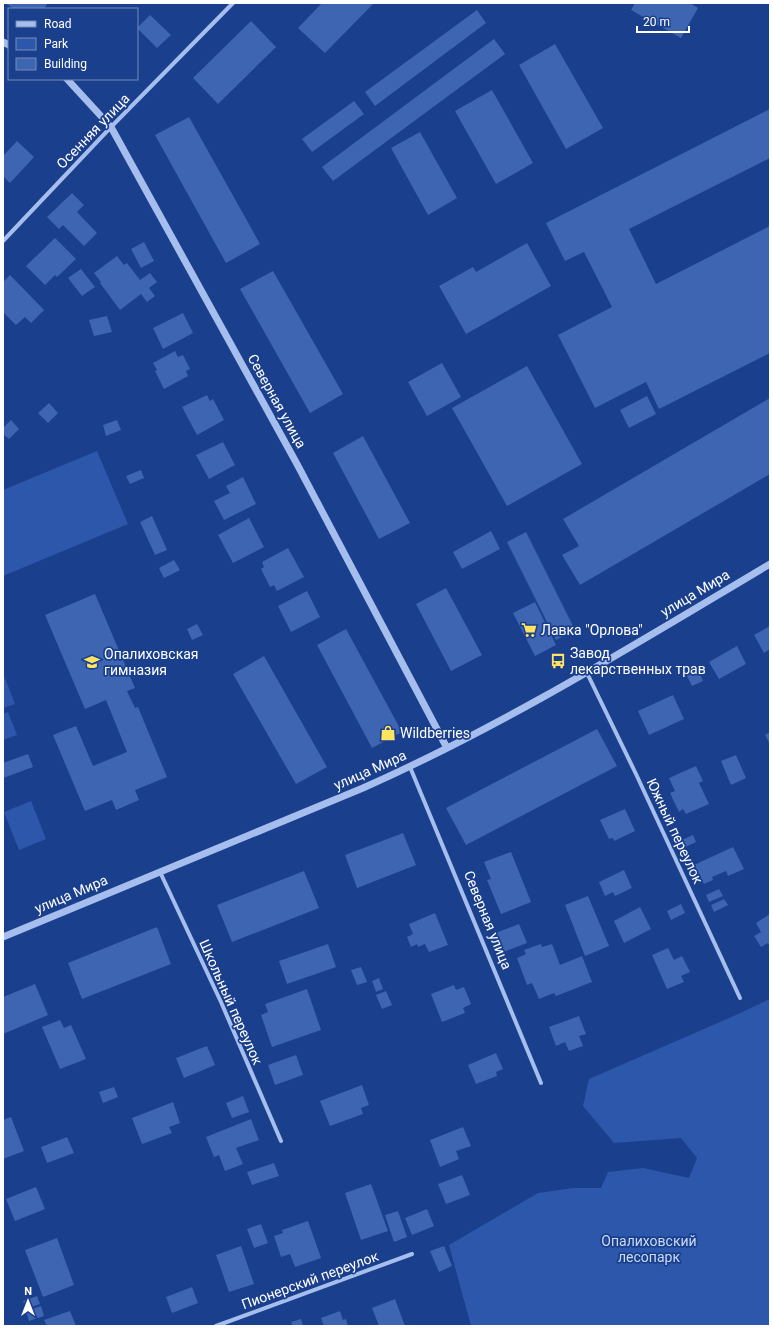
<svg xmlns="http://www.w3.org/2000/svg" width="773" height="1329" font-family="Roboto,sans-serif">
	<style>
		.green { fill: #2d57aa }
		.building { fill: #3e65b2 }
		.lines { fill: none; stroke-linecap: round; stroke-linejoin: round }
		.minor { stroke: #a6beee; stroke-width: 4 }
		.tertiary { stroke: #a6beee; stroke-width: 7 }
		.labels { text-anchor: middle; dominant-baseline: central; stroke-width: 3.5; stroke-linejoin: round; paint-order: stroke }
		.street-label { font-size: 14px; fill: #fff; stroke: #1a3f8c }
		.poi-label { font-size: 14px; fill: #fff; stroke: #1a3f8c; text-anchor: start }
		.park-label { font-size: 14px; fill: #ccdbfa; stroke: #1a3f8c }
	</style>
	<rect width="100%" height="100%" fill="#1a3f8c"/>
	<path class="green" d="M97,451L128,524L3,576V490Z
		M3,673L15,704L3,708Z
		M8,712L17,735L3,740V714Z
		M31,801L46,839L19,850L4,812Z
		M770,999V1326H471L449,1245L538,1193L573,1188H601L608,1172L643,1168L689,1178L697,1158L681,1138L614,1143L583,1106L589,1079L736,1015Z"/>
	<path class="building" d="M5,3H48L44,9H14Z
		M322,3H374L325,53L298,28Z
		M635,3H690L698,8L681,38L631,10Z
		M477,10L486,23L375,106L365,92Z
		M150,15L171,35L157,48L137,28Z
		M251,21L276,47L218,104L193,78Z
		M494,39L505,54L333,181L322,167Z
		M555,44L603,128L566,149L519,65Z
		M492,90L533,163L496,184L455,111Z
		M354,101L364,114L312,152L302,139Z
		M770,109V158L629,229L656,284L770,226V353L659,409L646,382L595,408L558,335L612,307L584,252L565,261L546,223Z
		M189,117L260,244L226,263L155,135Z
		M420,132L457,198L428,215L391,148Z
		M17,141L34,157L10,183L3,176V156Z
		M72,193L84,205L77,212L97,233L84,246L63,225L59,229L47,217Z
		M55,238L76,259L57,277L55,275L45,285L26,266Z
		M144,242L154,261L141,268L131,249Z
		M527,243L551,286L466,334L439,286L473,267L476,272Z
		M117,256L124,265L127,263L140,280L150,273L157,282L149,288L155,296L147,302L141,294L120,310L100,283L101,282L94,273Z
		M81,269L95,287L82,296L68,278Z
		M273,271L343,394L310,413L240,289Z
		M10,275L44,310L31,323L25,317L16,325L3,312V282Z
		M183,313L193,333L163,349L153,328Z
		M107,316L112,332L94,336L89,320Z
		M175,351L178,357L183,355L190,369L186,371L188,376L164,389L155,371L157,370L153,363Z
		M442,363L461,397L427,416L408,382Z
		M527,366L582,464L507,506L452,408Z
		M207,395L210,401L213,399L224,420L197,435L182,407Z
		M647,396L656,414L629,428L620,410Z
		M770,398V474L580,585L562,555L579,546L563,519Z
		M49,403L58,413L48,423L38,413Z
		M11,420L19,429L9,439L3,434V428Z
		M117,420L121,430L106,436L103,425Z
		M363,436L410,523L379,539L333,453Z
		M223,442L235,465L209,479L196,455Z
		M141,470L144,478L130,484L126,476Z
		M243,477L256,504L224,520L214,501L230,493L226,486Z
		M152,516L167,550L155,555L140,522Z
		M249,518L264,547L233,563L218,535Z
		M491,531L500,549L462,569L453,552Z
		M526,532L575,630L556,640L507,542Z
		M288,548L304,577L277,591L274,585L270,587L261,569L264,567L262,562Z
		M174,560L180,570L164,578L159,568Z
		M446,588L482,655L451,671L416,604Z
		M307,591L320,617L291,632L278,606Z
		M95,594L135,688L127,691L135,708L138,707L167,777L135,790L139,800L116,810L112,800L85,811L53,735L76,726L93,766L127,752L106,700L85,709L45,615Z
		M535,602L556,645L535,656L513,613Z
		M197,624L203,635L192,640L187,629Z
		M770,626V649L764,653L754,635Z
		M346,629L402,732L372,748L317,645Z
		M737,646L746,664L719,679L709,662Z
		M264,656L327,767L296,784L233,674Z
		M696,665L703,681L692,686L684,670Z
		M673,695L684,719L649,735L638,711Z
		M597,729L617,766L466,845L446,808Z
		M770,732V744L765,735Z
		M28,754L33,767L3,778V763Z
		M736,755L746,778L731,785L721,761Z
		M696,766L703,781L699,783L709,804L686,814L683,809L679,812L670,793L675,791L669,778Z
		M625,809L635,831L614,841L613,838L609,839L600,820Z
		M403,833L416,865L357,888L345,855Z
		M693,835L696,842L683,848L680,841Z
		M733,847L744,869L728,876L726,871L712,877L713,880L704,884L694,865Z
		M511,852L531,902L501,914L487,880L491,879L484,862Z
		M624,870L632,888L615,896L613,892L605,896L599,882Z
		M304,871L319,908L232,942L217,905Z
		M719,889L723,896L709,902L706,895Z
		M588,896L609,946L585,956L565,905Z
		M724,899L728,905L714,912L711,905Z
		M681,904L685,913L671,920L667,911Z
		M640,907L651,929L624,943L614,921Z
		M435,913L448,945L429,952L425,944L418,947L417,944L411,947L407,937L413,934L409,924Z
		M770,914V947L768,943L761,947L754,936L761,932L756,923Z
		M519,924L527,943L501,953L493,934Z
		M157,927L171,964L82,999L68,963Z
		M328,944L336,967L287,984L279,961Z
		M541,944L542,947L552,944L560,965L582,956L592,982L556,996L554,993L539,999L532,983L527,985L517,958L526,954L524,950Z
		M668,948L674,960L682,956L690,972L681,976L684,982L667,989L652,955Z
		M361,967L367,982L357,985L351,970Z
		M379,978L383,989L376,992L372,981Z
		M35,984L48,1015L3,1034V997Z
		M454,985L456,990L464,987L471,1004L463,1008L465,1013L442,1022L431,994Z
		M307,989L321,1030L272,1047L261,1015L268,1012L265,1004Z
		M386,991L392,1005L382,1009L376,995Z
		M579,1016L586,1034L579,1036L583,1046L569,1051L565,1042L556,1046L549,1027Z
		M60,1020L64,1028L71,1025L86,1059L60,1069L42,1027Z
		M207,1046L215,1065L184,1078L176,1058Z
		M496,1053L503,1069L496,1072L497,1076L476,1084L468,1065Z
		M296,1055L303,1075L275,1085L268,1065Z
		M362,1085L369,1105L361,1108L363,1114L330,1126L320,1101Z
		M114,1087L118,1097L103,1103L99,1092Z
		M243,1096L249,1112L232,1118L226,1103Z
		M173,1102L180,1123L169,1127L172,1133L142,1144L132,1118Z
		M11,1117L24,1151L3,1159V1120Z
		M251,1119L259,1140L236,1148L243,1164L225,1171L219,1155L214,1157L206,1137Z
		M463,1127L471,1146L456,1151L459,1159L440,1167L430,1140Z
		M67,1137L74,1153L47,1163L41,1147Z
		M274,1163L279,1176L252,1185L247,1172Z
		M462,1175L470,1195L446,1204L438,1184Z
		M371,1184L388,1231L361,1240L345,1193Z
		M36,1187L45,1209L15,1221L6,1199Z
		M427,1209L434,1226L412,1235L405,1218Z
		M398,1211L407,1237L394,1242L385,1215Z
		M308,1221L321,1258L295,1267L290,1254L281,1257L274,1236L283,1233L282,1230Z
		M261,1224L268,1243L254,1248L247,1229Z
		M57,1238L74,1285L43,1297L25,1250Z
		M241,1246L254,1284L229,1292L216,1255Z
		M444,1246L452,1266L439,1272L430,1251Z
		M192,1287L198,1303L172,1313L166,1297Z
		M37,1296L40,1304L26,1309L23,1301Z
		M395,1299L405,1326H379L372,1308Z
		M41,1306L44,1316L29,1321L26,1311Z
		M70,1311L76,1326H47L44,1320Z
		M340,1311L343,1320L346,1319L348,1326H324L321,1318Z
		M301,1319L303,1326H293L291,1322Z"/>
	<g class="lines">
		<path class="minor" d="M3,241L111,127L233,3
			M587,673L636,774L740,998
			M410,767L541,1083
			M160,872L221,1002L281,1141
			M216,1326L412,1254"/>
		<path class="tertiary" d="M3,42L9,45
			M67,79L111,127L297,464L447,748
			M3,937L363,788C505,725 637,643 770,564"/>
	</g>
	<defs>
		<symbol id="supermarket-bare" viewBox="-9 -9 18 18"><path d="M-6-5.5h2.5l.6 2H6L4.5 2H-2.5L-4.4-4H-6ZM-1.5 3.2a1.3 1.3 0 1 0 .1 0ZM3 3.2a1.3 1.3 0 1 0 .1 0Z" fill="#ffe462" stroke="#1a3f8c" stroke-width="2.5" paint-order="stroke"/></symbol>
		<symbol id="bus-bare" viewBox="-9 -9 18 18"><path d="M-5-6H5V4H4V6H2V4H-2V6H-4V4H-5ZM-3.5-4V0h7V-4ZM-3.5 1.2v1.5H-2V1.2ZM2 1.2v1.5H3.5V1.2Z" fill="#ffe462" stroke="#1a3f8c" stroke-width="2.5" paint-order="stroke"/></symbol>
		<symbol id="school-bare" viewBox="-9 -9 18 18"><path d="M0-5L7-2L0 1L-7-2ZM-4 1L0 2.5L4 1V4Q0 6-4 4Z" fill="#ffe462" stroke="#1a3f8c" stroke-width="2.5" paint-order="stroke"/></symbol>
		<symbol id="shop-bare" viewBox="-9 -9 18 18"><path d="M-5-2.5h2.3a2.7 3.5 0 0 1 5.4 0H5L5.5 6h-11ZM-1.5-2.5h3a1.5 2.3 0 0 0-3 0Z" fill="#ffe462" stroke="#1a3f8c" stroke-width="2.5" paint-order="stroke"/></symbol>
	</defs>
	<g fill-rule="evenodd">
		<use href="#supermarket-bare" x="518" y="619" width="22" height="22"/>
		<use href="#bus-bare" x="547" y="650" width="22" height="22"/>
		<use href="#school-bare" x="81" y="651" width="22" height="22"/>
		<use href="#shop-bare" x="377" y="722" width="22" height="22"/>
	</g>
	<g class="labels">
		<g class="street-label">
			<text transform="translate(93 131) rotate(-46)">Осенняя улица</text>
			<text transform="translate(277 401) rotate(61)">Северная улица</text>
			<text transform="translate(695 593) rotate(-31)">улица Мира</text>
			<text transform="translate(370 770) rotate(-24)">улица Мира</text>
			<text transform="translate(675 831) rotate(65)">Южный переулок</text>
			<text transform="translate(71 894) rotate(-23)">улица Мира</text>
			<text transform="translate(488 920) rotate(68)">Северная улица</text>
			<text transform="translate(231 1002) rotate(66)">Школьный переулок</text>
			<text transform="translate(310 1280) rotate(-20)">Пионерский переулок</text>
		</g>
		<g class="poi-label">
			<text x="541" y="630">Лавка "Орлова"</text>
			<text x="570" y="653">Завод<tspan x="570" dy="16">лекарственных трав</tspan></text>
			<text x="104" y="654">Опалиховская<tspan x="104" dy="16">гимназия</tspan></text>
			<text x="400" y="733">Wildberries</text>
		</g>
		<g class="park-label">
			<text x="649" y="1241">Опалиховский<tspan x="649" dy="16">лесопарк</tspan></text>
		</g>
	</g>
	<rect width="773" height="1329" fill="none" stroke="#ffffff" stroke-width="8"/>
	<rect x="8" y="8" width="130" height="72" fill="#1a3f8c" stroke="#768cba"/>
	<rect x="16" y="21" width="20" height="6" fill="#a6beee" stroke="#768cba"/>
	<text x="44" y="28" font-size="12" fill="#ffffff">Road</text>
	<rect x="16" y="38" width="20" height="12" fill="#2d57aa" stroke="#768cba"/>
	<text x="44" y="48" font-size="12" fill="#ffffff">Park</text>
	<rect x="16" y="58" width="20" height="12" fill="#3e65b2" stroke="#768cba"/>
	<text x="44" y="68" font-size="12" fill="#ffffff">Building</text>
	<g transform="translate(28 1301)" stroke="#1a3f8c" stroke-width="3" paint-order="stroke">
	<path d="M0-3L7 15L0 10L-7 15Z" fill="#ffffff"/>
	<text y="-6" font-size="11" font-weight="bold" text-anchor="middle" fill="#ffffff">N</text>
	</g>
	<path d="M637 26v6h52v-6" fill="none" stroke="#ffffff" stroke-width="2"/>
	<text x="643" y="26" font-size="12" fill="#ffffff" stroke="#1a3f8c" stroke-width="3" paint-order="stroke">20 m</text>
</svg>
